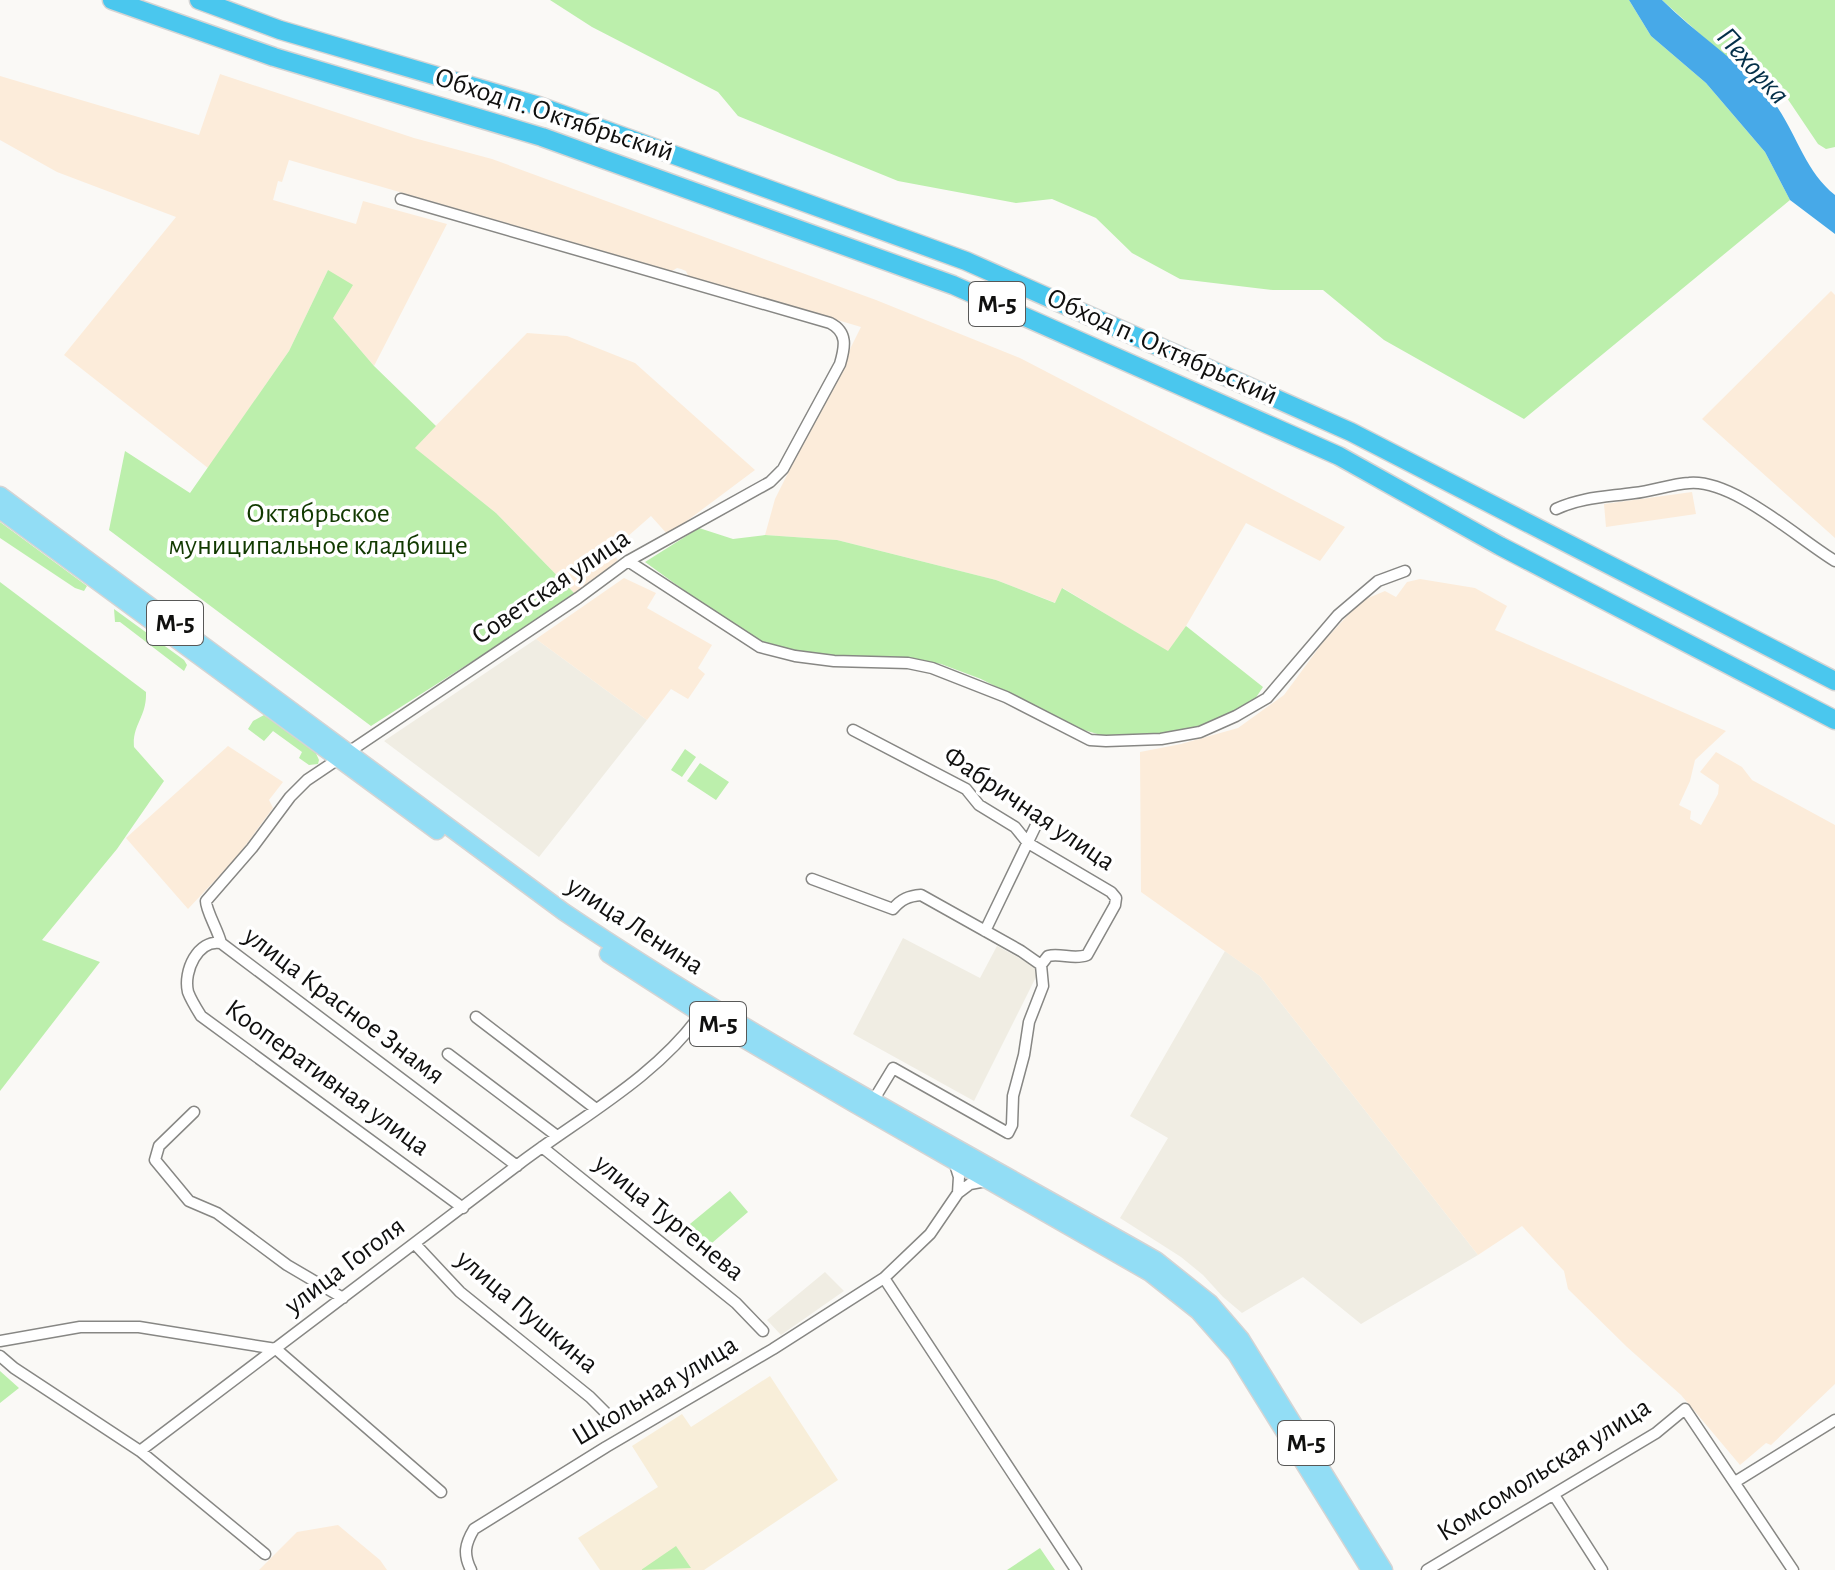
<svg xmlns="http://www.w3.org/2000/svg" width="1835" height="1570" font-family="'Alegreya Sans',sans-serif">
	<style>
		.built { fill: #f0ede3 }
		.industrial { fill: #fcecda }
		.education { fill: #f8eed9 }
		.green { fill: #bcefac }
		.water { fill: #47a9e8 }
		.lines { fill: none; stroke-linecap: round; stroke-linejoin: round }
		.street-casing { stroke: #878784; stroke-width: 13 }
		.primary-casing { stroke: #d4d4d4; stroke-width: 19 }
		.highway-casing { stroke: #d4d4d4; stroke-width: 21 }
		.street { stroke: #fff; stroke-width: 10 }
		.primary { stroke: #92ddf5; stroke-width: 16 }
		.highway { stroke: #4ac7ee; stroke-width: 18 }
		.labels { text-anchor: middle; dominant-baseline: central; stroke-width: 7; stroke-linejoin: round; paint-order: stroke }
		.shield { fill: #fff; stroke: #585857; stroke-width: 2 }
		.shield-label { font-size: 26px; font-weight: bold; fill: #10100f }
		.street-label { font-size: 28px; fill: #10100f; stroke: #fff }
		.park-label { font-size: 28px; fill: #113900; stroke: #fff }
		.water-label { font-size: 30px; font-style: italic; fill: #043049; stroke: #fff }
	</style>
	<rect width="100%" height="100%" fill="#faf9f6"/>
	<path class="built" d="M536,639L647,720L539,857L384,741Z
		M903,938L980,978L997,946L1040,969L974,1101L853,1034Z
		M1225,951L1260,976L1478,1255L1361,1324L1303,1277L1242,1313L1223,1297L1203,1275L1181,1257L1120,1218L1168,1138L1130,1116Z
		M825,1272L844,1291L781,1335L767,1320Z"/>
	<path class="industrial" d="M220,74L414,138L492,159L876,300L1020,358L1345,527L1320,561L1246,523L1186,626L1168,652L1063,588L1056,603L996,580L837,540L765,535L775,499L861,327L688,276L686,271L681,269L677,268L672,271L289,160L282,182L278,181L273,200L356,224L363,201L447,224L374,366L333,318L328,270L289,351L208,468L64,355L176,217L57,172L0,140V76L199,135Z
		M1831,291L1835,295V538L1702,419Z
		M527,333L567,336L635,363L755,470L668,535L651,516L611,551L618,560L576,595L496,513L414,448Z
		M1692,492L1696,514L1606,527L1604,504Z
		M624,578L656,593L647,608L712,645L698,668L705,674L688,699L671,689L647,720L536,639Z
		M1420,579L1475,588L1507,606L1495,630L1726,731L1695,760L1690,781L1679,805L1691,811L1690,819L1701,825L1718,794L1719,785L1700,772L1716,752L1742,767L1752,780L1835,825V1384L1771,1445L1766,1443L1740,1465L1681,1395L1627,1347L1568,1289L1564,1271L1522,1226L1478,1255L1260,976L1141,892L1140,752L1181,744L1238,728L1284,695L1323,642L1361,601L1385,591L1396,597L1407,582Z
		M228,746L283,782L269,800L273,808L237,857L188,909L126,838Z
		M338,1525L380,1560L387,1570H259L297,1532Z"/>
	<path class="education" d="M770,1376L838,1480L704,1570H600L578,1538L658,1487L632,1446L682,1414L691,1427Z"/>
	<path class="green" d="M550,0H1629L1651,36L1706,83L1765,152L1790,200L1524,419L1384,340L1323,290H1273L1180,279L1132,253L1096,218L1052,199L1016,203L898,181L738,116L718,92L592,27Z
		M1662,0H1835V147L1826,149L1818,144L1785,95H1768Z
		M328,270L353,285L333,318L374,366L436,426L415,448L496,513L576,595L371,726L109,530L125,451L190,493L289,351Z
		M0,522L87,586L84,591L75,588L0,538Z
		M699,528L733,539L765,535L837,540L996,580L1055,603L1062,588L1168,651L1186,626L1263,687L1251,705L1223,719L1178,733L1160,736L1101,735L1080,729L981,679L941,664L908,659H828L758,644L645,562Z
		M0,582L146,692C147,717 132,725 134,747L164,781L117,849L42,940L100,962L0,1091Z
		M114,609L184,660L187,665L184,671L120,622H115Z
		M264,715L314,749L319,760L318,764L309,765L299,758L302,752L273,731L264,741L248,729L253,721Z
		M685,749L696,757L682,777L671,770Z
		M700,763L729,782L716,800L687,781Z
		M730,1191L748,1212L698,1255L679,1233Z
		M0,1371L19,1388L0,1403Z
		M676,1546L691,1568L641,1570Z
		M1040,1548L1055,1570H1007Z"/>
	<path class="water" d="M1629,0H1662C1695,33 1736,59 1767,94C1795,125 1802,169 1835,195V234L1790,200L1765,152L1706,83L1651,36Z"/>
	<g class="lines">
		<defs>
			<path id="street" d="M401,199L830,323C848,332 845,347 840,364L783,469L770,482L628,561L578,598L307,780L290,797L252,848L206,901C206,911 218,930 221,943L517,1166
				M1556,509C1582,497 1606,497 1634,493C1653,491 1671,484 1689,483C1733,479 1796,537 1835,561
				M628,561L760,647L795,656L834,661L908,663L932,668L1006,697L1090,740L1106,741L1161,739L1200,732L1236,716L1267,698L1338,615L1378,581L1405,571
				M853,730L966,789L979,805L1015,827L1028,843L1111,892L1116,898L1115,905L1087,955C1074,960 1061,953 1048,956L1041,965
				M812,879L893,909C901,899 909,896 921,895L1021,951L1041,965L1043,986L1029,1022L1024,1055L1013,1096L1012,1125L1008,1133L893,1068L873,1101
				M985,931L1038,821
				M221,943C198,939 183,971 188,992C191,1000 196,1008 201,1016L463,1208
				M476,1017L596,1109
				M448,1054L557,1136
				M194,1112L159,1146L155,1160L189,1201L217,1213L287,1265L343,1298
				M542,1147L736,1303L763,1331
				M954,1161L959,1177L958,1193
				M415,1244L460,1292L590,1397L609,1416
				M884,1278L1076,1570
				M0,1341L80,1327H139L276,1349
				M276,1349L441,1492
				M0,1356L14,1368L140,1451L265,1554
				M140,1451C267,1356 392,1259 519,1164C581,1117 655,1078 701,1014
				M1735,1482L1835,1420
				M1554,1495L1602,1570
				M471,1570C463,1554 465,1544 474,1529L606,1447L773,1349L884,1278L930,1234L958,1193L970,1184L986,1181
				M1427,1570L1656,1433L1685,1409L1793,1570"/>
			<path id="primary" d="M0,495L564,912C754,1040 957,1147 1156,1260L1210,1303L1241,1339L1384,1570
				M0,510L437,831
				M608,954L701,1014L853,1103L1150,1273L1198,1311L1236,1354L1370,1570"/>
			<path id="highway" d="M112,0L274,57L542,137L953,285L1339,456L1500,546L1835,720
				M199,0L280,30L539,106L966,261L1351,432L1835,681"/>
		</defs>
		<use href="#street" class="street-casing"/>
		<use href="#primary" class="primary-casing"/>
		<use href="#highway" class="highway-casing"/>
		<use href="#street" class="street"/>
		<use href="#primary" class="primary"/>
		<use href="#highway" class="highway"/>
	</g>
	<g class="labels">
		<g class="shield">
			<rect x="969" y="282" width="56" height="44" rx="6"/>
			<rect x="147" y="601" width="56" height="44" rx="6"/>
			<rect x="690" y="1002" width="56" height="44" rx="6"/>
			<rect x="1278" y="1421" width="56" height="44" rx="6"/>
		</g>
		<g class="shield-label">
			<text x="997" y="304">М-5</text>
			<text x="175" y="623">М-5</text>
			<text x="718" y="1024">М-5</text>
			<text x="1306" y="1443">М-5</text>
		</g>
		<g class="street-label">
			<text transform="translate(554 115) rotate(18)">Обход п. Октябрьский</text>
			<text transform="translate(1162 347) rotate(24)">Обход п. Октябрьский</text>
			<text transform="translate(551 587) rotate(-34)">Советская улица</text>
			<text transform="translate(1029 809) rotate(34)">Фабричная улица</text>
			<text transform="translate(635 926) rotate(33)">улица Ленина</text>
			<text transform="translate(344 1006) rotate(37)">улица Красное Знамя</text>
			<text transform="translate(327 1078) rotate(36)">Кооперативная улица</text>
			<text transform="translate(669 1218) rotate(39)">улица Тургенева</text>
			<text transform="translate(345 1266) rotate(-37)">улица Гоголя</text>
			<text transform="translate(527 1312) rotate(40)">улица Пушкина</text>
			<text transform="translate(655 1391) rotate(-31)">Школьная улица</text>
			<text transform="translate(1544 1470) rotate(-32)">Комсомольская улица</text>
		</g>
		<g class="park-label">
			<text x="318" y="514">Октябрьское<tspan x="318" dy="32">муниципальное кладбище</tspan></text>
		</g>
		<g class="water-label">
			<text transform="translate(1753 66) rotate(48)">Пехорка</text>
		</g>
	</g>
</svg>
